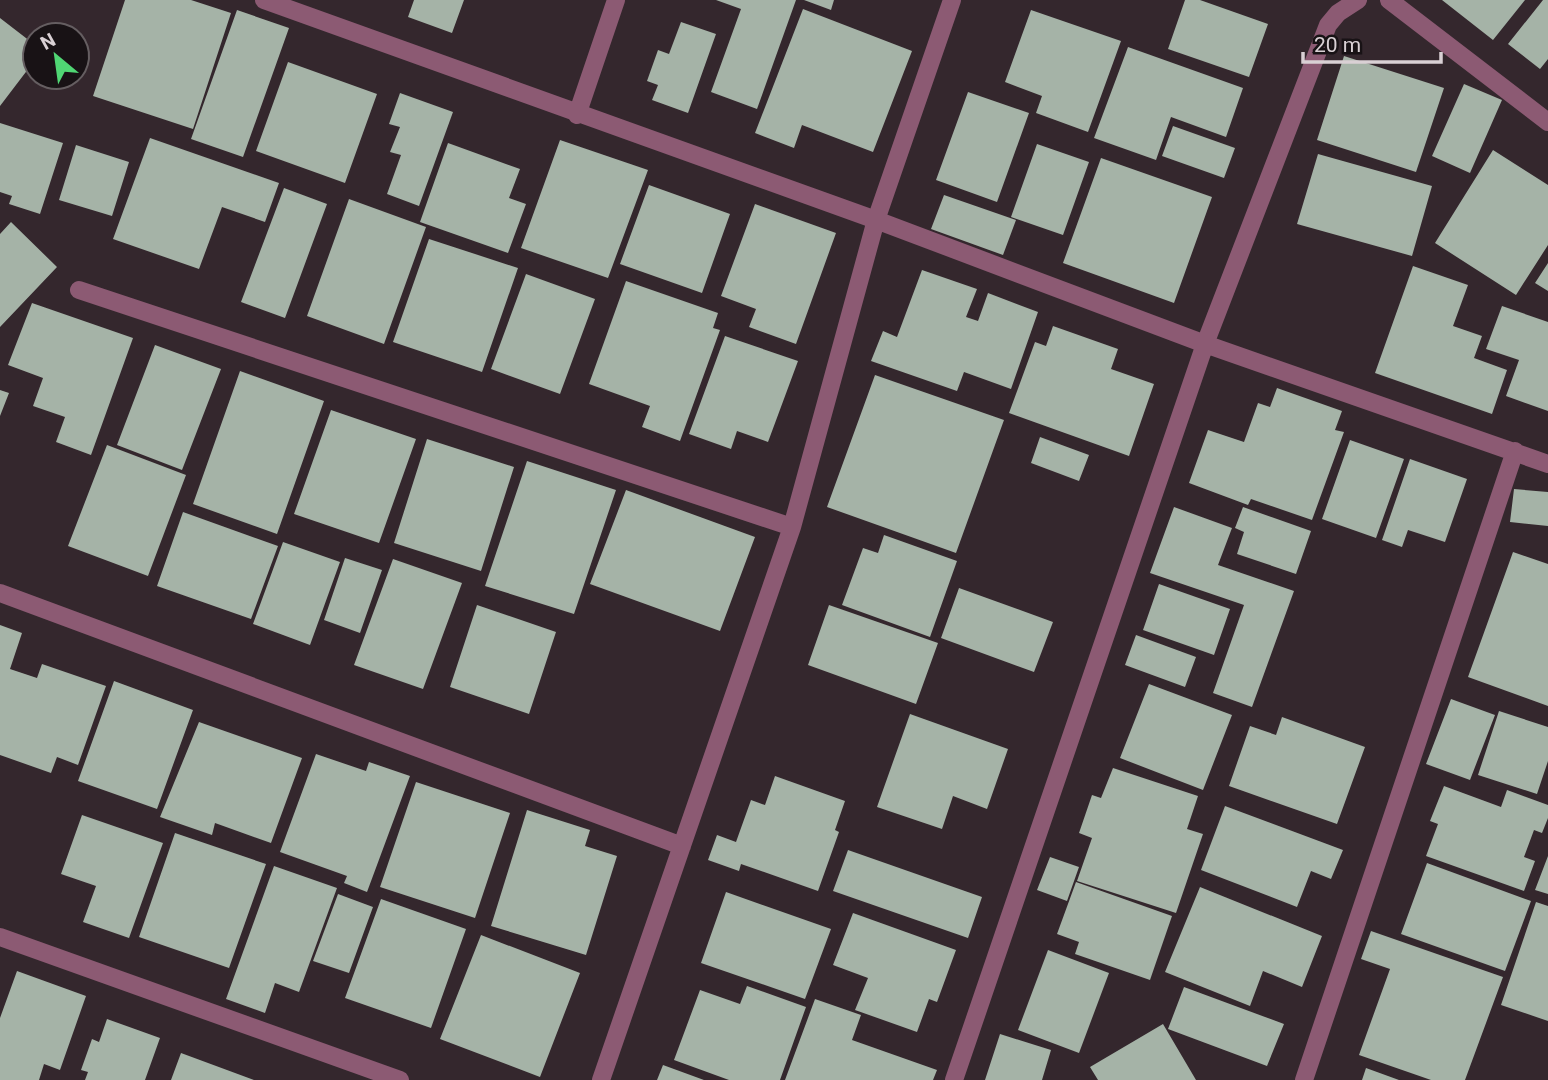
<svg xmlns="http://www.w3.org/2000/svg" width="1548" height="1080" font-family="Roboto,sans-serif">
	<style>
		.building { fill: #a5b3a7 }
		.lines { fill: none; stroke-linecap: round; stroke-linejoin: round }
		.minor { stroke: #8c5a73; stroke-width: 18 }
	</style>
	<rect width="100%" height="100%" fill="#34272d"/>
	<path class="building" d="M125,0H191L231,13L193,129L93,96Z
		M414,0H464L452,33L408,17Z
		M716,0H796L757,109L711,92L741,9Z
		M804,0H834L831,10Z
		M1185,0H1200L1268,24L1249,77L1168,49Z
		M1442,0H1525L1493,40Z
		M1543,0H1548V59L1540,69L1508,44Z
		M803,9L912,51L873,152L802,125L794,148L755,133Z
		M237,10L289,28L243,157L191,139Z
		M1031,10L1121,41L1088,132L1036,113L1042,96L1005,82Z
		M0,18L35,45V60L0,106Z
		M681,22L716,34L688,113L652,100L658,85L647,81L658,50L669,54Z
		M1128,47L1243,88L1226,137L1171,117L1156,160L1094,138Z
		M1344,56L1444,88L1416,172L1317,140Z
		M288,62L377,94L345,183L256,151Z
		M1464,84L1502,100L1470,173L1432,156Z
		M968,92L1029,113L997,202L936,180Z
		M400,93L453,112L419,206L387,194L401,155L390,152L400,127L389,124Z
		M0,123L63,143L40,214L9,204L12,196L0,192Z
		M1173,126L1235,148L1224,178L1162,156Z
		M150,138L279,183L265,222L222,207L199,269L113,239Z
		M560,140L648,170L608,278L521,248Z
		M448,143L520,169L509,198L526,204L508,253L420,222Z
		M1037,144L1089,162L1063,235L1011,217Z
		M76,145L129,162L112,216L59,200Z
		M1493,150L1548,185V245L1516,295L1435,243Z
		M1318,154L1432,186L1412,256L1297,224Z
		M1101,158L1212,197L1174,303L1063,263Z
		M649,185L730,214L702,293L620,264Z
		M284,188L327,204L285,318L241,302Z
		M944,195L1016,220L1003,255L931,229Z
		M349,199L426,227L384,344L307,316Z
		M755,204L836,233L796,344L749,327L756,309L721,296Z
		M11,222L57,267L0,327V234Z
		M429,239L518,268L482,372L393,342Z
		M1548,263V291L1535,283Z
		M1413,266L1468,285L1453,326L1482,336L1474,358L1507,370L1492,414L1375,373Z
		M922,270L977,289L966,317L978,321L988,293L1038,312L1011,389L964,372L957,391L871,361L883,331L897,337Z
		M526,274L595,299L560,394L491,369Z
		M626,281L718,313L713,328L720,330L680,441L642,427L650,406L589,384Z
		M32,303L133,338L91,455L56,442L65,417L33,406L43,378L8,365Z
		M1502,306L1548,322V411L1506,396L1519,360L1486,349Z
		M1053,326L1118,349L1111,369L1154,384L1129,456L1009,413L1035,342L1046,346Z
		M725,336L798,361L768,442L737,431L731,449L689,434Z
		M155,345L221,369L182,470L117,445Z
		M240,371L324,401L277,534L193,504Z
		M875,375L1004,420L956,553L827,507Z
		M1277,388L1342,411L1335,430L1344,432L1312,520L1251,499L1248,505L1189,483L1208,430L1244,442L1258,403L1270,407Z
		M0,390L9,393L0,416Z
		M331,410L416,439L379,543L294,514Z
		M1040,437L1089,455L1079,481L1031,463Z
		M427,439L514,467L481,571L394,543Z
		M1350,440L1404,459L1376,538L1322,519Z
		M107,445L186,475L148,576L68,546Z
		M1410,459L1467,479L1445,542L1408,530L1402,547L1382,540Z
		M527,461L616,490L574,614L485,586Z
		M1514,489L1548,492V526L1510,522Z
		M626,490L755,537L720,631L590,584Z
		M1174,507L1232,528L1218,565L1294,591L1252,707L1213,693L1244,605L1150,573Z
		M1243,507L1311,531L1296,574L1237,554L1244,532L1235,528Z
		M183,512L278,546L251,619L157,586Z
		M884,535L957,561L930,637L842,605L863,548L878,553Z
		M283,542L340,562L310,645L253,624Z
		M1513,552L1548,564V706L1468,677Z
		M345,558L382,570L360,633L324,620Z
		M393,559L462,583L423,689L354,665Z
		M1159,584L1230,609L1214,655L1143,630Z
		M959,588L1053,622L1034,672L941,638Z
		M477,605L556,632L529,714L450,687Z
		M829,605L938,643L916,704L808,665Z
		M0,625L22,633L10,669L37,678L42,664L106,686L78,765L57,757L51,773L0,755Z
		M1136,635L1196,657L1185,687L1125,665Z
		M114,681L193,710L157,809L78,781Z
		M1149,684L1232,715L1203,790L1120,758Z
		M1451,699L1495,715L1470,780L1426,764Z
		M1499,711L1548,727V761L1537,794L1478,775Z
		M910,714L1008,749L987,809L953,796L942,829L877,807Z
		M1282,717L1365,747L1337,824L1229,786L1250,726L1276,735Z
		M199,722L302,758L271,843L215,823L212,835L160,817Z
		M316,754L366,771L369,762L410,776L367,892L344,883L347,876L280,852Z
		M1113,768L1198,796L1187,829L1203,834L1176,913L1077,881L1092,838L1079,833L1092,795L1101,798Z
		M775,776L845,801L835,830L839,832L818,891L741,864L739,871L708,860L717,835L736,842L751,800L765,805Z
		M416,782L510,813L475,918L380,887Z
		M1444,786L1501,807L1507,790L1548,805V818L1542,833L1534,830L1524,857L1535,861L1524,891L1426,856L1438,824L1430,821Z
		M1225,806L1343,850L1331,879L1311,871L1297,907L1201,870Z
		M527,810L590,830L585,846L617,856L586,955L491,926Z
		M82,815L163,843L129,938L83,922L96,886L61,874Z
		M175,833L266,864L229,968L139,937Z
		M848,850L982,897L968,938L833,891Z
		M1548,856V894L1535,890Z
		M1050,857L1079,867L1067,901L1037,890Z
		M1427,863L1531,901L1505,971L1401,934Z
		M274,866L337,888L299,992L275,983L265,1013L226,999Z
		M1076,882L1172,916L1150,980L1075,954L1079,942L1057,934Z
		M1200,887L1322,936L1302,987L1263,971L1250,1006L1165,972Z
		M726,892L831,929L805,999L701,963Z
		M338,894L373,907L349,973L313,961Z
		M381,899L466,929L431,1028L345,998Z
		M1536,902L1548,906V1021L1501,1005Z
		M853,913L956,950L937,1002L929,999L917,1032L855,1010L868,978L833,965Z
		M1371,931L1503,977L1465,1080H1431L1359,1055L1390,969L1361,959Z
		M481,935L580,973L540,1077L440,1039Z
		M1048,950L1109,973L1079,1053L1018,1030Z
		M17,971L86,996L60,1070L44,1064L39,1080H0V1018Z
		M747,986L806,1007L780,1080H729L674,1060L700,990L740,1004Z
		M1184,987L1284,1024L1267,1066L1168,1029Z
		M815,999L861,1015L852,1040L937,1070L933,1080H785Z
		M107,1019L160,1038L145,1080H85L88,1072L81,1070L92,1039L99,1042Z
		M1163,1024L1196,1080H1098L1090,1067Z
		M1000,1034L1051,1050L1042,1080H985Z
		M181,1053L254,1080H171Z
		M663,1065L704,1080H657Z
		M1366,1068L1399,1080H1362Z"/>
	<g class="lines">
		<path class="minor" d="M264,0L876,220L1205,344L1548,464
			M1389,0L1548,122
			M577,115L616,0
			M79,290L792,527
			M0,593L682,846
			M0,937L400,1080
			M601,1080L792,527L876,220L952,0
			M954,1080L1205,344L1328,25L1338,13L1358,0
			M1304,1080L1515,451"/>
	</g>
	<g transform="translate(56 56) rotate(331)"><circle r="33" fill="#181215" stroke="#655e61" stroke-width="2"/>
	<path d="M0-5L12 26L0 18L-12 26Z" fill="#50d674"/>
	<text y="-10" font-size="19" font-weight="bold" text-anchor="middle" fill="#d9d0d4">N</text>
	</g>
	<path d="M1303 52v10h138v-10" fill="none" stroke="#d9d0d4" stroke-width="3.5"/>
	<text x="1314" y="52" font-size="21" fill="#d9d0d4" stroke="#181215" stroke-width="5" paint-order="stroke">20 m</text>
</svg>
